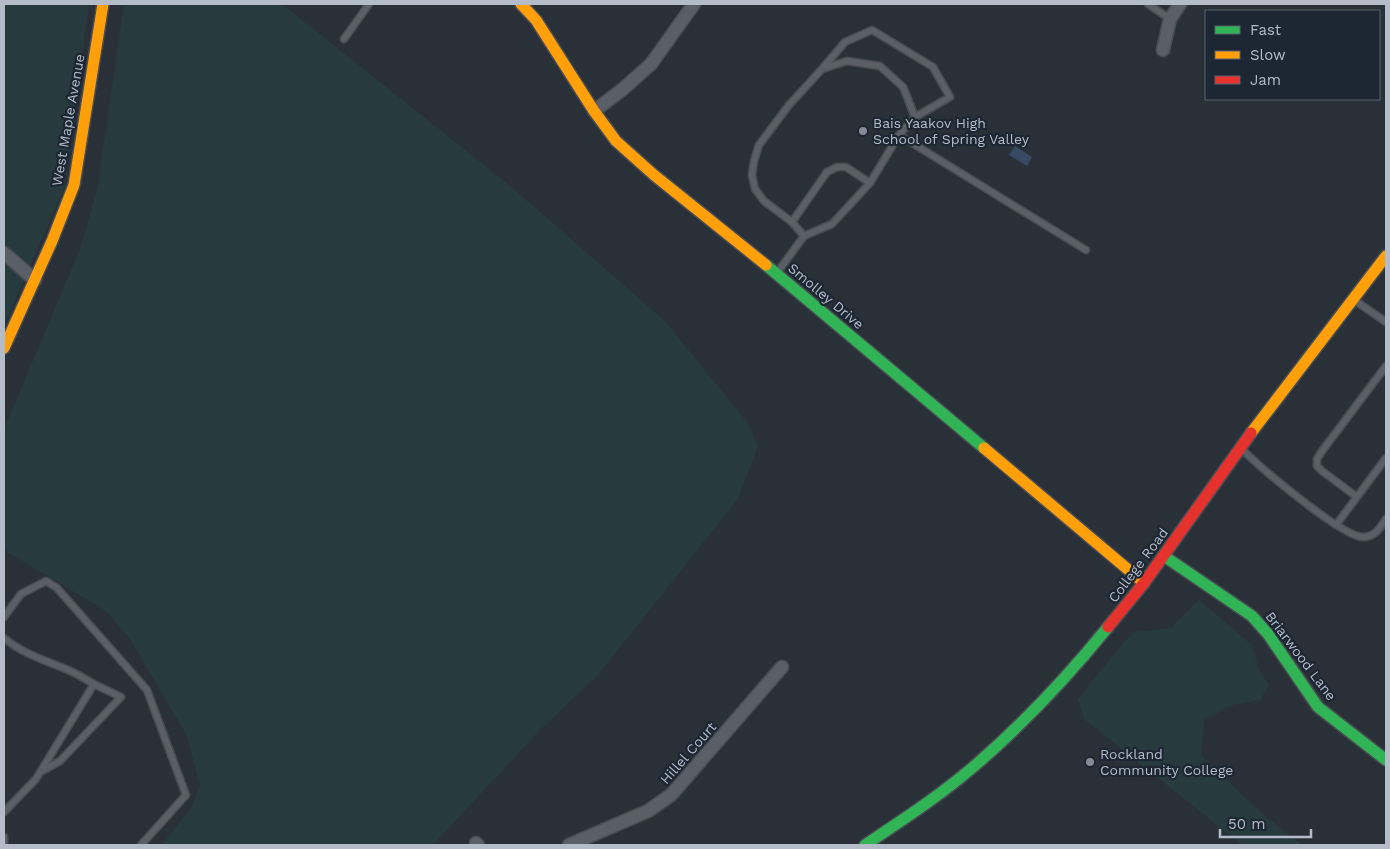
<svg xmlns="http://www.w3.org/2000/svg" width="1390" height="849" font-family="'Work Sans',sans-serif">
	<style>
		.green { fill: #273a3e }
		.water { fill: #384963 }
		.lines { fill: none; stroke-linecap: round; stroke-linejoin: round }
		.lane-casing { stroke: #484c53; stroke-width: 9 }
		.street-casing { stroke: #484c53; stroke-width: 15 }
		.fast-casing { stroke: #484c53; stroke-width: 14 }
		.slow-casing { stroke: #484c53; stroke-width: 14 }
		.jam-casing { stroke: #484c53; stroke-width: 14 }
		.lane { stroke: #5a5e66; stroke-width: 6 }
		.street { stroke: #5a5e66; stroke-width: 12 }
		.fast { stroke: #30b455; stroke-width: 11 }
		.slow { stroke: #ff9f0a; stroke-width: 11 }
		.jam { stroke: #e5322d; stroke-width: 11 }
		.poi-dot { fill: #848b96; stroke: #1d2633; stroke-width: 2 }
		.labels { text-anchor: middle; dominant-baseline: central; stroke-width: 4.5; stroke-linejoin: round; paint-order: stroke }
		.street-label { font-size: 14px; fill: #b4bcc9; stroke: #1d2633 }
		.poi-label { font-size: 14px; fill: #b4bcc9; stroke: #1d2633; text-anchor: start }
	</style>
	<rect width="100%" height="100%" fill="#2a3038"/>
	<path class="green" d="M4,4H89L65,186L4,326Z
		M124,4H282L508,184L665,321L748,423L758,446L738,499L598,675L540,730L433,845H162L192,806L200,785L186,734L130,639L106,611L4,550V429L80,249L97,190Z
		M1199,600L1252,645L1259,670L1269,685L1260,700L1233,705L1204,720L1201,755L1256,808L1302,845H1242L1084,719L1078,699L1122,644L1134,632L1171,628Z"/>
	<path class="water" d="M1015,146L1032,157L1027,166L1009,155Z"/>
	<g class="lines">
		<defs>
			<path id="lane" d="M1148,4L1170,19
				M344,39L369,4
				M822,69L845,42L872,30L933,67L950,97L915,117
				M899,135L1086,250
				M792,222L827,172L837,167H846L870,183
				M777,273L804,236L832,224L870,183L899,135L915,117L903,87L880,66L847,61L822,69L789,105L759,145L754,161L752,175L755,189L764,201L792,222L804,236
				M1354,300L1386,322
				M1241,448C1258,466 1342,537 1363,537C1375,537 1380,528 1386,519
				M1357,497L1322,471L1317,466V459L1322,451L1386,366
				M1336,525L1386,458
				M4,617L21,594L46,581L57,588L147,690L186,795L141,845
				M4,638C23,654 44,660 66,669C76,673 85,679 94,684L36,779L4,812
				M42,771L60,761L121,697L94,684
				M4,837V844"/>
			<path id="street" d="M1163,50L1170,19L1180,4
				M594,111L623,89L651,64L694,4
				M4,253L35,280
				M476,843L478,845
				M569,845L648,811L671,795L782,667"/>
			<path id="fast" d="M766,265L984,448
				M1164,556L1252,616L1268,634L1318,707L1386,760
				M865,845C904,819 944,793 979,762C1026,721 1069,675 1108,627"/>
			<path id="slow" d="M521,4L536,20L594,111L616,141L654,175L766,265
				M4,348L52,241L74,185L103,4
				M1251,433L1386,256
				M984,448L1144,583"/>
			<path id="jam" d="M1108,627L1144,583L1251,433"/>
		</defs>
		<use href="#lane" class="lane-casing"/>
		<use href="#street" class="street-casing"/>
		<use href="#fast" class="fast-casing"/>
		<use href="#slow" class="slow-casing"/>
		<use href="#jam" class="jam-casing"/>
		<use href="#lane" class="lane"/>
		<use href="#street" class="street"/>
		<use href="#fast" class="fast"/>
		<use href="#slow" class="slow"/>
		<use href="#jam" class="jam"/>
	</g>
	<g class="poi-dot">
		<circle cx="863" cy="131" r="5"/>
		<circle cx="1090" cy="762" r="5"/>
	</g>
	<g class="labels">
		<g class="street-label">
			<text transform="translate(68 120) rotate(-80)">West Maple Avenue</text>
			<text transform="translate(826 296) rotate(40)">Smolley Drive</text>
			<text transform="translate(1138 565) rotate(-53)">College Road</text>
			<text transform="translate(1301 656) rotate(53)">Briarwood Lane</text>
			<text transform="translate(688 753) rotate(-49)">Hillel Court</text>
		</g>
		<g class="poi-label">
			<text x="873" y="123">Bais Yaakov High<tspan x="873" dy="16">School of Spring Valley</tspan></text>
			<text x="1100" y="754">Rockland<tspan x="1100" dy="16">Community College</tspan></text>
		</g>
	</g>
	<rect width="1390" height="849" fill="none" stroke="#b4bcc9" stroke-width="10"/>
	<rect x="1205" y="10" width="175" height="90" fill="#1d2633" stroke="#59626f"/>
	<rect x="1215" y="26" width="25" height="8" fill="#30b455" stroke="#59626f"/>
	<text x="1250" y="35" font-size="15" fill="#b4bcc9">Fast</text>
	<rect x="1215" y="51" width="25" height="8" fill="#ff9f0a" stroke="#59626f"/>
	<text x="1250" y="60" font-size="15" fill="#b4bcc9">Slow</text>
	<rect x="1215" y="76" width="25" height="8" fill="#e5322d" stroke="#59626f"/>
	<text x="1250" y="85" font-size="15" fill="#b4bcc9">Jam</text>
	<path d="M1220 829v8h91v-8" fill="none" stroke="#b4bcc9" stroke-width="2.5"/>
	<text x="1228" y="829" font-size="15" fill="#b4bcc9" stroke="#1d2633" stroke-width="4" paint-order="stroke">50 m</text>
</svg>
